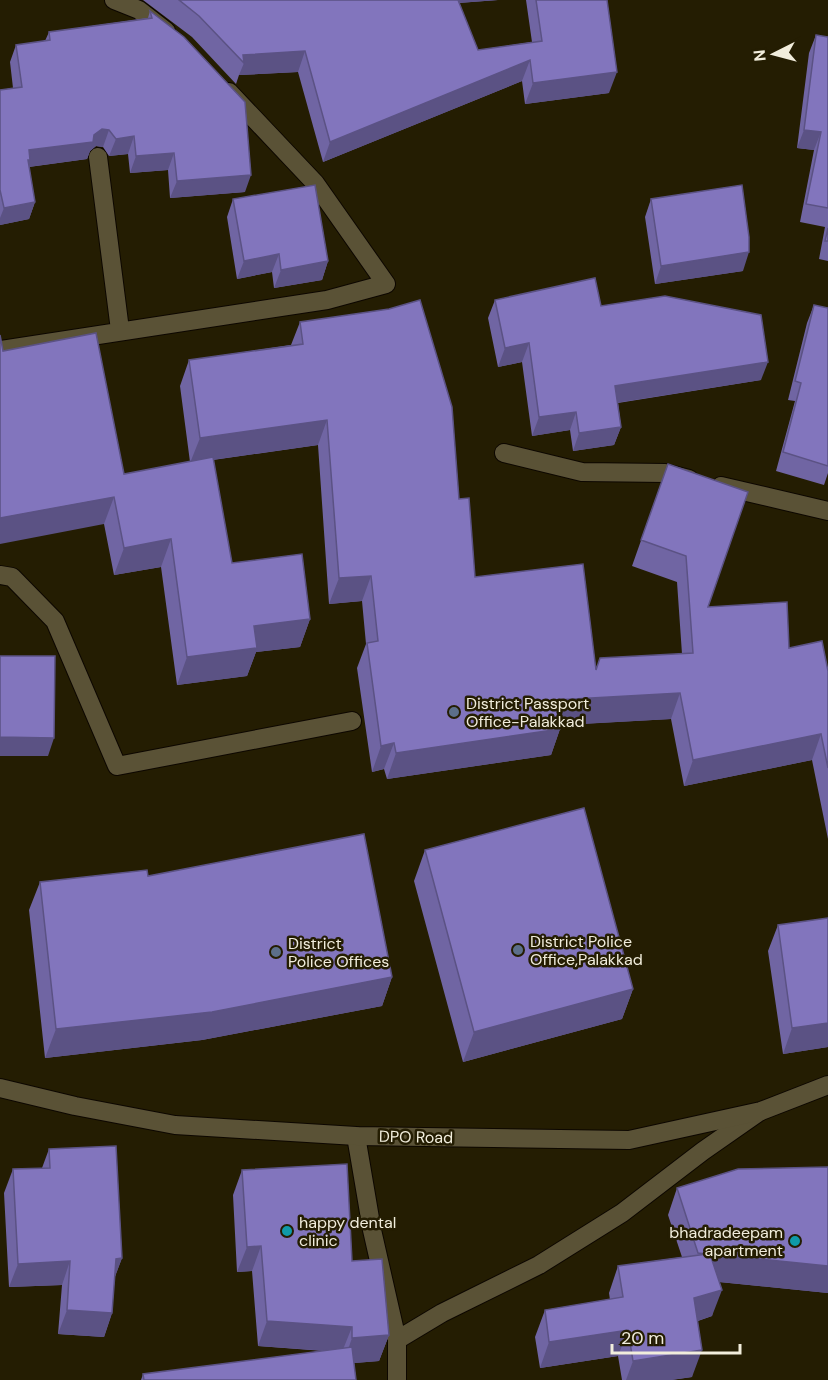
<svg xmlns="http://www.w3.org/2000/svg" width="828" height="1380" font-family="'DM Sans',sans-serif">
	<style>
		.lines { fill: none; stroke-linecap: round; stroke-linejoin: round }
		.minor-casing { stroke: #0d0700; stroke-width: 20 }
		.tertiary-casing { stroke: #0d0700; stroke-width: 20 }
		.minor { stroke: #5a5236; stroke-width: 18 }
		.tertiary { stroke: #5a5236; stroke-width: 18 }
		.wall { fill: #7065a3 }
		.shaded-wall { fill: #5b5284 }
		.building { fill: #8275bd; stroke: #5b5284; stroke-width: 1.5 }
		.service-dot { fill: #5c6f8a; stroke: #241d02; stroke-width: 2 }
		.culture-dot { fill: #0f9aa8; stroke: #241d02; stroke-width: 2 }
		.labels { text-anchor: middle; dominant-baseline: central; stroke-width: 5; stroke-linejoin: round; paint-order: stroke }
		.poi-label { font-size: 16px; fill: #f1eddc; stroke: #241d02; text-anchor: start }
		.street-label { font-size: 16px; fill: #f1eddc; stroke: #241d02 }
	</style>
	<rect width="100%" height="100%" fill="#241d02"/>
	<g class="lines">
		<defs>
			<path id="minor" d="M114,0L139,10L166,31
				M98,157L120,330
				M0,350L327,300L386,284L315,183L229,92
				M504,453L582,472L665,473L689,479
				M721,486L828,511
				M0,575L12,577L55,621L117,766L352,721
				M356,1136L372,1230L397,1340
				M397,1380V1340L442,1313L539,1265L622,1213L703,1151L759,1112"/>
			<path id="tertiary" d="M0,1088L75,1106L175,1125L356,1136L629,1140L761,1111L828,1085"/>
		</defs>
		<use href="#minor" class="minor-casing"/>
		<use href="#tertiary" class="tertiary-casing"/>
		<use href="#minor" class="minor"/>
		<use href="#tertiary" class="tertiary"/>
	</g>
	<path class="wall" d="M143,0H498L459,3L478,50L532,42L526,0H607L609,93L525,104L522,81L323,162L298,72L239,75L236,84L192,37Z
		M150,11L245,192L170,198L168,170L130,173L128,154L109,156L103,147L96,146L90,151L87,159L29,167L35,202L29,219L0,225V90L13,88L10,62L16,45L45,41L49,32L148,18Z
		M816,35L828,37V261L819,259L825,227L800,222L814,150L797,148L809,53Z
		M233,199L328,261L322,280L274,288L272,272L237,279L227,217Z
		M651,199L743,271L655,284L645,217Z
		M495,300L601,306L761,380L618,403L621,427L614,445L573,451L570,430L532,436L522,362L498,367L488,318Z
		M814,305L828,308V473L824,485L776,471L795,401L788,400L807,323Z
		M300,322L459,499L475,577L596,669L682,654L677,582L632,566L668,464L708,607L789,648L828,671V839L812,760L684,786L671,719L560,725V729L551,755L387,779L384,769L372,772L357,668L366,644L362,601L329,604L318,445L213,460L232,563L310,619L300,647L256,652L247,676L177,685L161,567L114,575L104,524L3,351L124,474L190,462L180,386L189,360L291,345Z
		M425,850L633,989L622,1019L463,1062L414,881Z
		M148,876L392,977L382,1006L202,1040L45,1058L29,910L40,882Z
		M778,925L828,1047L783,1054L768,951Z
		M49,1149L122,1258L114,1279L112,1313L104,1337L58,1334L62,1285L9,1287L4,1193L13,1169L42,1168Z
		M828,1167V1293L719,1282L712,1316L698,1321L692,1377L671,1380H622L618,1356L540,1368L535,1337L545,1310L610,1300L609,1293L618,1266L682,1257L668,1215L677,1188Z
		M242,1170L352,1261L389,1335L379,1361L354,1363L356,1380H141L143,1374L324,1351L258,1346L252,1271L237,1272L233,1195Z"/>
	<path class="shaded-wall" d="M445,0H498L444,4Z
		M305,51L298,72L239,75L244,63L243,55Z
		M530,60L522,81L323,162L330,142Z
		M617,72L609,93L525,104L533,83Z
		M102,129L109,130L103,147L96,146L90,151L87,159L28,167L29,150L94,135Z
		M804,130L821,132L814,150L797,148Z
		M134,136L128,154L109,156L116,139Z
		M174,153L168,170L130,173L136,156Z
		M251,175L245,192L170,198L177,181Z
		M35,202L29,219L0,225V218L4,208Z
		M749,252L743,271L655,284L661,266Z
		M279,254L272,272L237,279L244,261Z
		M328,261L322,280L274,288L281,270Z
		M529,343L522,362L498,367L505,348Z
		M768,362L761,380L609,404L615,386Z
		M576,412L570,430L532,436L539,417Z
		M327,420L318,445L190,463L200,438Z
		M621,427L614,445L573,451L579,433Z
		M114,497L104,524L0,544V518Z
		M171,539L161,567L114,575L124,548Z
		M371,576L362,601L329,604L339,578Z
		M310,619L300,647L256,652L247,676L177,685L187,657L254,626Z
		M680,693L671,719L547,726L556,700Z
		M560,729L551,755L387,779L396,753Z
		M821,734L812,760L684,786L693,760Z
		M0,737L54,738L48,756H0Z
		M394,743L384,769L372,772L381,746Z
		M392,977L382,1006L202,1040L45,1058L56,1029Z
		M633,989L622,1019L463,1062L474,1032Z
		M828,1023V1047L783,1054L792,1028Z
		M261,1246L252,1271L237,1272L247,1247Z
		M710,1254L828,1266V1293L700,1280Z
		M122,1258L113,1282L116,1259Z
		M70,1261L62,1285L9,1287L18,1264Z
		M722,1290L712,1316L685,1325L694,1298Z
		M67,1310L112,1313L104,1337L58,1334Z
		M267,1321L352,1327L342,1352L258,1346Z
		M628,1330L618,1356L540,1368L549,1342Z
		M389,1335L379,1361L343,1364L352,1338Z
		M702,1350L692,1377L671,1380H626L633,1361Z"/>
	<path class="building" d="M179,0H458L478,50L542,41L536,0H607L617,72L533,83L530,60L330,142L305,51L243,55L244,63L199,16Z
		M150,11L184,37L245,102L251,175L177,181L174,153L136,156L134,136L116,139L109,130L102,129L94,135L93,142L29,150L30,160H28L35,202L4,208L0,190V90L22,87L16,45L50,40L49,32L152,18Z
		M816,35L828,37V208L806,204L821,132L804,130Z
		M315,185L328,261L281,270L279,254L244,261L233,199Z
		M742,185L749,237V252L661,266L651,199Z
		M828,228V241H825Z
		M595,278L601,306L665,296L761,315L768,362L615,386L621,427L579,433L576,412L539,417L529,343L505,348L495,300Z
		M420,300L452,407L459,499L469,498L475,577L583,564L596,670L600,658L693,653L686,556L641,540L668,464L748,492L708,607L787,602L789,648L822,641L828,671V768L821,734L693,760L680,693L556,700L560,729L396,753L394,743L381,746L367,643L378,641L371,576L339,578L327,420L200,438L189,360L303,344L300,322L389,309Z
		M814,305L828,308V466L783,452L801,383L795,381Z
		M96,333L124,474L213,457L232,563L302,554L310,619L254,626L257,648L187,657L171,539L124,548L114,497L0,518V335L3,351Z
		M0,656H55L54,738L0,737Z
		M584,808L633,989L474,1032L425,850Z
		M364,834L392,977L212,1012L56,1029L40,882L147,870L148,876Z
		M828,918V1023L792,1028L778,925Z
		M116,1146L122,1258L116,1259L112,1313L67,1310L70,1261L18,1264L13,1169L50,1168L49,1149Z
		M347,1164L352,1261L382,1259L389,1335L352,1338V1327L267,1321L261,1246L247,1247L242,1170Z
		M828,1167V1266L710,1254L722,1290L694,1298L702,1350L633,1361L628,1330L549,1342L545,1310L623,1297L618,1266L707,1254L698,1253L677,1188L738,1169Z
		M352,1347L356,1380H144L143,1374Z"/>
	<g class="service-dot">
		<circle cx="454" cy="712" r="6"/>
		<circle cx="518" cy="950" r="6"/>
		<circle cx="276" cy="952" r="6"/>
	</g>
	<g class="culture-dot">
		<circle cx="287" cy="1231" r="6"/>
		<circle cx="795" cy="1241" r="6"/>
	</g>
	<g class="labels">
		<g class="poi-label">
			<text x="466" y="703">District Passport<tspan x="466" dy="18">Office-Palakkad</tspan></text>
			<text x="530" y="941">District Police<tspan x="530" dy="18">Office,Palakkad</tspan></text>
			<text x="288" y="943">District<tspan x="288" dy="18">Police Offices</tspan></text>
			<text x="299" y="1222">happy dental<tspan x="299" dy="18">clinic</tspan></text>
			<text x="783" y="1232" text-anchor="end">bhadradeepam<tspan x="783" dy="18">apartment</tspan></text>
		</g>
		<g class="street-label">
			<text transform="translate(416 1137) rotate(1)">DPO Road</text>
		</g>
	</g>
	<g transform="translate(774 54) rotate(264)" stroke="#241d02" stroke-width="4.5" paint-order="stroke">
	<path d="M0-4.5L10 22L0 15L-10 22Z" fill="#f1eddc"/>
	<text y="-9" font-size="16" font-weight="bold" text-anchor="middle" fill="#f1eddc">N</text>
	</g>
	<path d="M612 1344v9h128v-9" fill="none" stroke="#f1eddc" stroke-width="3"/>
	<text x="621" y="1344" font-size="18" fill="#f1eddc" stroke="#241d02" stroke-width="4.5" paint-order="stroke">20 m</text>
</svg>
